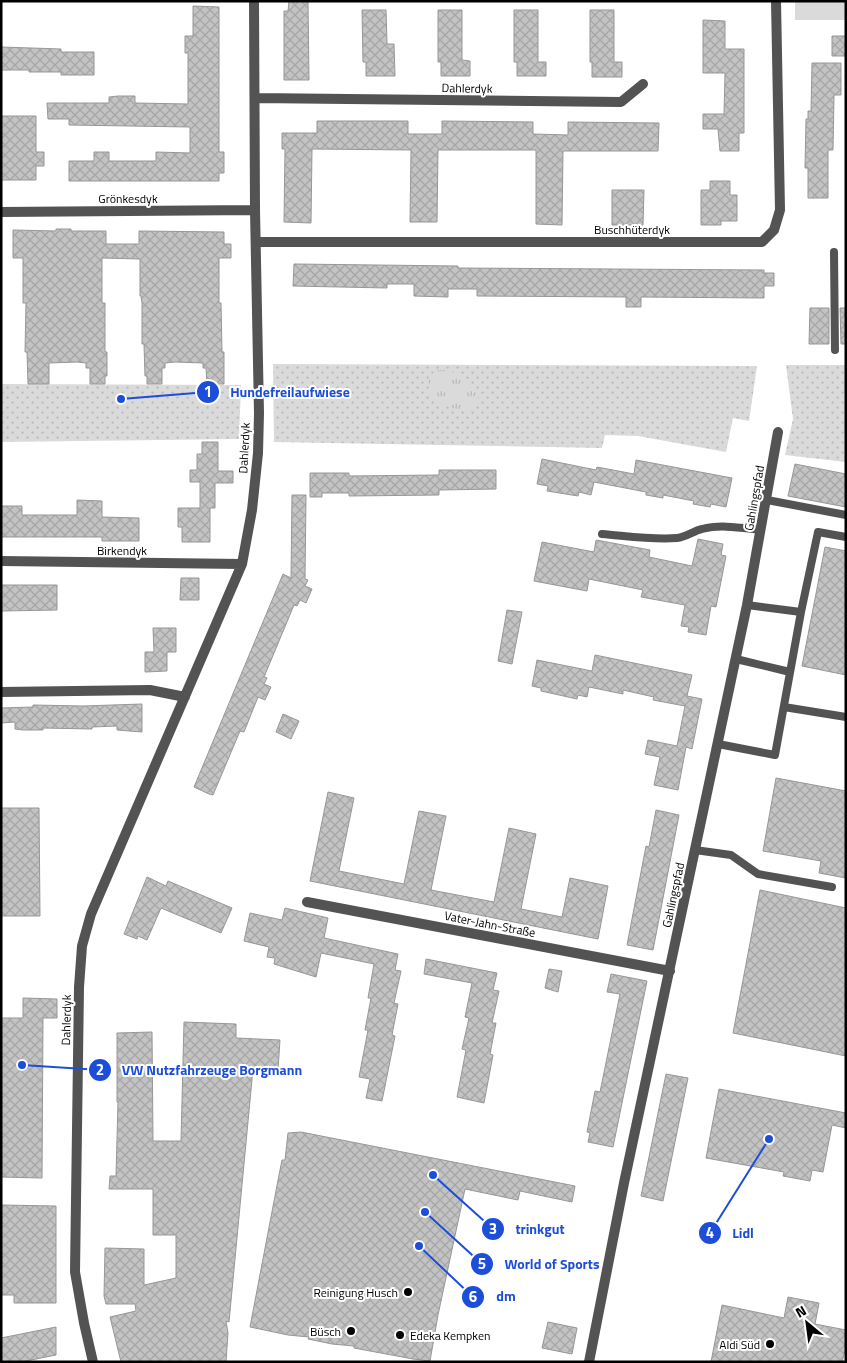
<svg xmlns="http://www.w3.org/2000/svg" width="847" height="1363" font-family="'Titillium Web',sans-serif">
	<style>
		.grass { fill: url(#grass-dots) }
		.park { fill: url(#park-tufts) }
		.pitch { fill: #dadada }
		.building { fill: url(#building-cross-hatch); stroke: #979797 }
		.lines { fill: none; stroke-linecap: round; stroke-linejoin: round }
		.lane { stroke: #535353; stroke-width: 8 }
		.street { stroke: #535353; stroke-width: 10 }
		.poi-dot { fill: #000; stroke: #fff; stroke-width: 2 }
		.labels { text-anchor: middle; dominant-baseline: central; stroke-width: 4; stroke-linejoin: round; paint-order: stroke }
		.street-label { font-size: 12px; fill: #000; stroke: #fff }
		.poi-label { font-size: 12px; fill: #000; stroke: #fff; text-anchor: end }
		.leader { fill: none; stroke: #1d4ed8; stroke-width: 2 }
		.callout-dot { fill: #1d4ed8; stroke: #fff; stroke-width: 2 }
		.mark-label { font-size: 15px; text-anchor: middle; font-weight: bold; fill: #fff }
		.callout-label { font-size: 14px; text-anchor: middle; font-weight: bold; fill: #1d4ed8; stroke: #fff; stroke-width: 4; stroke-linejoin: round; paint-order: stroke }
	</style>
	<defs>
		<pattern id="grass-dots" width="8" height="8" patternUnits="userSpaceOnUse" patternTransform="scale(1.25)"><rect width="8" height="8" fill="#dadada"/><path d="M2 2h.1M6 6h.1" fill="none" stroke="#b9b9b9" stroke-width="1.8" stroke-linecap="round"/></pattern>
		<pattern id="park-tufts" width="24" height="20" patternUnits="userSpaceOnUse" patternTransform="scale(1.25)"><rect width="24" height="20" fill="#dadada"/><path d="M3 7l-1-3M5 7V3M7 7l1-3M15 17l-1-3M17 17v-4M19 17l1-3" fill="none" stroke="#b9b9b9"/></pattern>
		<pattern id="building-cross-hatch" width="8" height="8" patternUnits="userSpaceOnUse" patternTransform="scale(1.25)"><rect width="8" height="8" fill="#c3c3c3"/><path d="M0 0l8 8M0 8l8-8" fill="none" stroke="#a6a6a6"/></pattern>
	</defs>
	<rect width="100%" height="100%" fill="#fff"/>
	<path class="grass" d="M273,364L757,366L749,421L733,418L726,452L638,436L605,435L602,448L274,442Z
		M786,365H846V462L785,455L793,419Z
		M1,384L241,385L239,439L1,442Z"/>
	<path class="park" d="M436,370C441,370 445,369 449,371C462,375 485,390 476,406C455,419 411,392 436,370Z"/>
	<path class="pitch" d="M795,1H846V20H795Z"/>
	<path class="building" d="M289,1H308L309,80H284V11H288Z
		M193,6L219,7V152H224V173H219V181H69V161H94V152H109V161H156V152L190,153V127L69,125V119H48L47,103H109V97L118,96H135V103L188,104V53H185V36H193Z
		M362,10H386L387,44H394L395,76H366V62H363Z
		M438,10H462V60L470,61V76H441V62H438Z
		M514,10H538V62H546V76H517V62H514Z
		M590,10H614V62H622V77H592V62H590Z
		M703,20L725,21V49H744V133H739V151H720L718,129H703V114H724L725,73H703Z
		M832,36H846V56H832Z
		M1,47L61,49V52H94V75H61V72H29V70H1Z
		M812,63H841V95H834L833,150H828V198H808V168H805L806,119H808V111H811Z
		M1,116H36V152H44V166H36V180H1Z
		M317,121H408V134H442V121L533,122V134L568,135V122L659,123L658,151H563L562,225L536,224V150H438L437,222H410L411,150L312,149L311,223L284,222L285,149H282V133H317Z
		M710,181H730V195H737V221H721V225H701V190H710Z
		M612,190H644L643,225H612Z
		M56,229H71V231H106V244H139V231L224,232V244H231V258H219V303H221L222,352H224V384H207L206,368H203V363L175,362L165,363V368H162V384H147V376H145L144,344H142V303L141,296H140V259L102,258V303H105V352H107V376H105V384H90V368H86V363L77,362L49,363V384H28L27,352H25L26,303H23V258H13V230L56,231Z
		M294,264L458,266V268L764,270V273H774V286H764V298L641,297V307H626V297L477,296V289H448V297L414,296V284H387V288L293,286Z
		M810,308H829V344H809Z
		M840,308H846V344H841Z
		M202,442H218V471H233V483H215V508H210V542H182V527H178V508H200V482H190V470H197V454H202Z
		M542,459L596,470L597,467L634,474L636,460L732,478L726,507L711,504L710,507L693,504L694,501L663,495V498L646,495V492L594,482L591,495L579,492L578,496L547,491L548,486L537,484Z
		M795,464L846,474V507L788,496Z
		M439,470H496V489L439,490V495L349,496V493H322V497H310V473H349V476L439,475Z
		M292,495H306L305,579L308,580L305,586L312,589L306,603L300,600L297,606L294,605L264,677L267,678L264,684L271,687L265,700L258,697L244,732L240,731L213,795L209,794L194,787L283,574L291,578Z
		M77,500L102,501V517L139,518V541H102V537H1V506H22V515H77Z
		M698,539L723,544L721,555L726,556L716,607L711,606L706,635L688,632L689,627L681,626L685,605L641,597L643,590L589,579L587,591L534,581L542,542L594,552L596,540L650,550L649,557L692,566Z
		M825,547L846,551V675L802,666Z
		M181,578H199V600H180Z
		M1,585H57V610L1,611Z
		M507,610L522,612L512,664L498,661Z
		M153,628H176V652H167V671L145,672V652H154Z
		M595,655L692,675L687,696L702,699L692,749L686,747L678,790L654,785L660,757L645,754L648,740L677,746L685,706L653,700L654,697L623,690V694L589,687L587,697L578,695L577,699L541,691V688L532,686L537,660L592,671Z
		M142,704V732L117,730V726L92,727V729L43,728V730H23L15,729V722L1,723V708L33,707V705L83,706Z
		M283,714L299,721L291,739L276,732Z
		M776,778L846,791V878L819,873L821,861L763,851Z
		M328,792L354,798L339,871L404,884L419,811L446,816L431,890L494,902L509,828L536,834L521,909L562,917L570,878L608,886L598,939L310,881Z
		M1,808H39L40,916H1Z
		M656,810L679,815L653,950L627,945L646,846L649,847Z
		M147,877L166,886L168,881L232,908L221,933L161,908L147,940L138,936L137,939L124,934Z
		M760,890L846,908V1056L733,1033Z
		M285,908L328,918L324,938L398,954L395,970L401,971L394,1003L398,1004L392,1035L395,1036L382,1101L366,1098L370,1079L359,1077L368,1030H365L371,998H368L374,964L321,953L316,977L274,964L275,958L267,957L269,947L244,941L250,913L282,920Z
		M426,959L497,973L493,990L499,991L492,1023H496L490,1054L493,1055L484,1103L457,1097L466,1050L462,1049L469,1018L465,1017L472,983L424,974Z
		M549,969L562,971L558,992L545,988Z
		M611,974L647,981L613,1147L588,1142L590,1133L587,1132L595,1091L600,1092L620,994L607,992Z
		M23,998L57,999V1018H43L42,1178L1,1177V1018H23Z
		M184,1022L236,1024V1038L280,1040L278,1070L253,1069L229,1322L226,1321L228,1333L226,1362H121L110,1317L136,1311L135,1304H106L104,1296L105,1248L144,1249V1285L176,1278V1235H153V1189H109L110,1176H116L118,1102H117V1033L152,1032L153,1141H181Z
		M666,1074L688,1078L663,1201L641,1196Z
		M719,1089L846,1113V1128L832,1125L823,1172L812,1170L810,1181L783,1176L784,1172L706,1158Z
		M301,1132L575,1186L572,1202L520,1191L518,1200L465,1189L438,1315L430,1361L413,1359L354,1348V1346L332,1344L308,1339L309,1337L288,1335L250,1327L279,1175L282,1160H285L288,1133Z
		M1,1205L56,1206V1303H14V1295H1Z
		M788,1297L819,1303L815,1324L846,1330V1347L842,1362H711L722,1305L784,1318Z
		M548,1322L577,1328L572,1354L542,1348Z
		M56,1327V1355L21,1362H1V1338Z"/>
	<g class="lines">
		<path class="lane" d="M834,252L835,350
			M767,500L846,515
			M602,534C627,536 652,540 677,538C687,537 693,531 702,529C721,524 742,528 761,530
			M801,612L818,532L846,537
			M736,659L790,672
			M784,707L846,717
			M718,744L775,755L801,612L747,605
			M695,850L731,855L758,874L832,887"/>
		<path class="street" d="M255,98L621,102L643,84
			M1,212L255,210
			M256,242H762L774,230L780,210L776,1
			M1,561L242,564
			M1,692L150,690L185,697
			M307,902L670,971
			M93,1362L84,1323L75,1272L79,987L82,946L91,914L242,564L252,510L258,453L259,413L255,210L254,1
			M589,1362L624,1183L747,605L778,432"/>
	</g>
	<g class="poi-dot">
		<circle cx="408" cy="1292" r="5"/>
		<circle cx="351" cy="1331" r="5"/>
		<circle cx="400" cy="1335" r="5"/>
		<circle cx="770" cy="1344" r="5"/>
	</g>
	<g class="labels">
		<g class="street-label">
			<text transform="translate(467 88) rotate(1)">Dahlerdyk</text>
			<text x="128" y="198">Grönkesdyk</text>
			<text x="632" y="229">Buschhüterdyk</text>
			<text transform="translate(244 448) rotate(-87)">Dahlerdyk</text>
			<text transform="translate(754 498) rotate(-80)">Gahlingspfad</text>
			<text x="122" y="550">Birkendyk</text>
			<text transform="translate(673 895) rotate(-78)">Gahlingspfad</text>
			<text transform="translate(490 924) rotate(11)">Vater-Jahn-Straße</text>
			<text transform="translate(66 1020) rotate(-89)">Dahlerdyk</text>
		</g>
		<g class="poi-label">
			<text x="398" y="1292">Reinigung Husch</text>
			<text x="341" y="1331">Büsch</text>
			<text x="410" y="1335" text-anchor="start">Edeka Kempken</text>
			<text x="760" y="1344">Aldi Süd</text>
		</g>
	</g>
	<path class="leader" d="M121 399L208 392M22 1065L100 1070M433 1175L493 1229M769 1139L710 1233M425 1212L482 1264M419 1246L473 1297"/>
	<g class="callout-dot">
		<circle cx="121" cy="399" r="5"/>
		<circle cx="22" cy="1065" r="5"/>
		<circle cx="433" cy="1175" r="5"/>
		<circle cx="769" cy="1139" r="5"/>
		<circle cx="425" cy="1212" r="5"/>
		<circle cx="419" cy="1246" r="5"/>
		<circle cx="208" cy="392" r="12"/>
		<circle cx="100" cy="1070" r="12"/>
		<circle cx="493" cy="1229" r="12"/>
		<circle cx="710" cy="1233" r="12"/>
		<circle cx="482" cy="1264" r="12"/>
		<circle cx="473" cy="1297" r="12"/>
	</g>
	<g class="mark-label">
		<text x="208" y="397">1</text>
		<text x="100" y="1075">2</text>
		<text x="493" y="1234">3</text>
		<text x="710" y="1238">4</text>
		<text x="482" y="1269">5</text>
		<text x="473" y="1302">6</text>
	</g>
	<g class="callout-label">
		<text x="290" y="397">Hundefreilaufwiese</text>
		<text x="212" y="1075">VW Nutzfahrzeuge Borgmann</text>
		<text x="540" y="1234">trinkgut</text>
		<text x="743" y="1238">Lidl</text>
		<text x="552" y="1269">World of Sports</text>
		<text x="506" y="1301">dm</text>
	</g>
	<rect width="847" height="1363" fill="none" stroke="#000000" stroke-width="5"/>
	<g transform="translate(807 1323) rotate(331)" stroke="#ffffff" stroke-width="4" paint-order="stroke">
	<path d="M0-4L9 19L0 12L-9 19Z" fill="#000000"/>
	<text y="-8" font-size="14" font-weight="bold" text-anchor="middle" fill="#000000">N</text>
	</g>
</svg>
